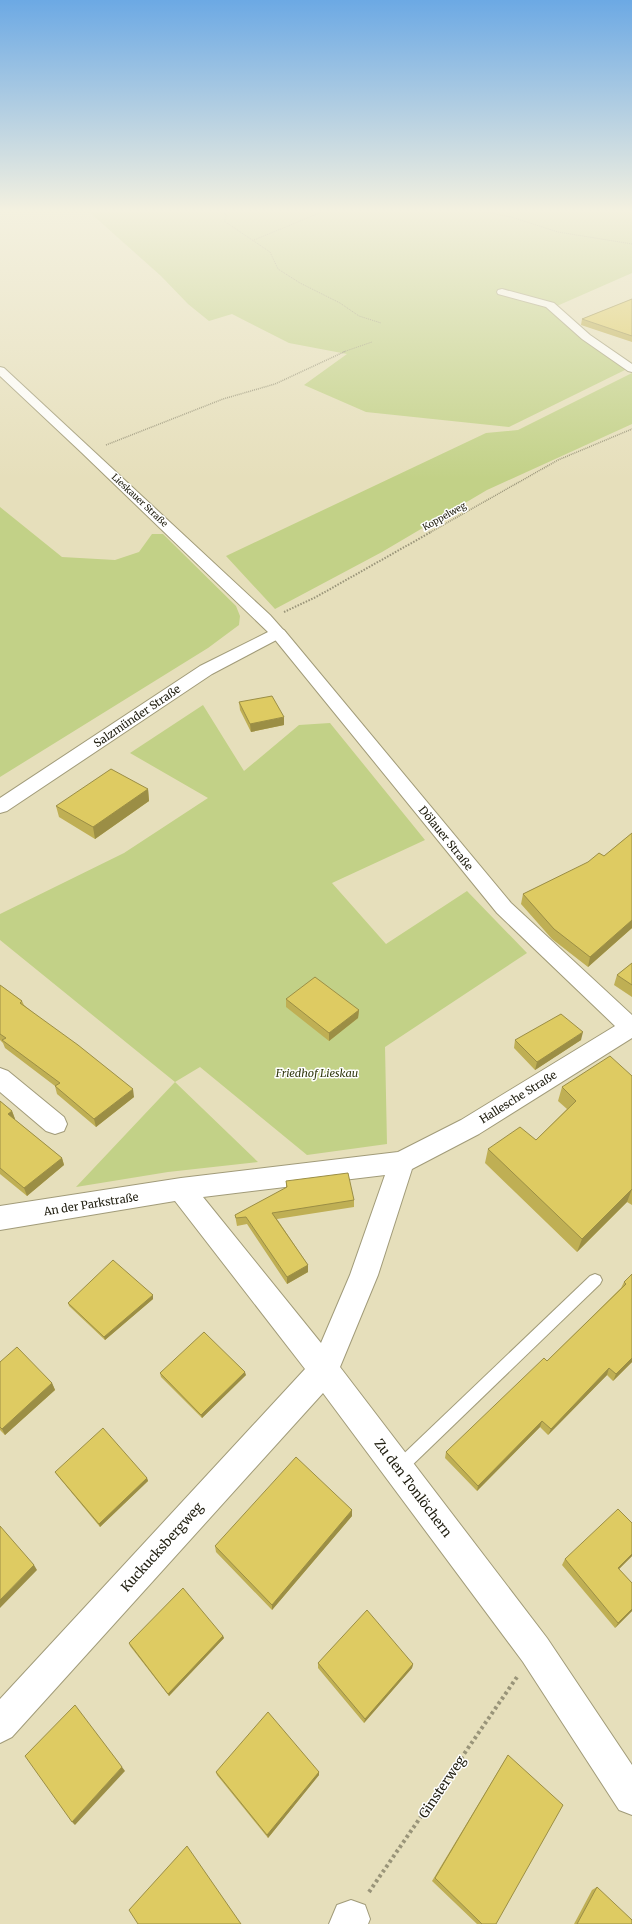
<svg xmlns="http://www.w3.org/2000/svg" width="632" height="1924" font-family="Merriweather,serif">
	<style>
		.green { fill: #c2d187 }
		.lines { fill: none; stroke-linecap: round; stroke-linejoin: round }
		.lane-casing { stroke: #a19b79; stroke-width: 2 }
		.street-casing { stroke: #a19b79; stroke-width: 2 }
		.secondary-casing { stroke: #a19b79; stroke-width: 2 }
		.path-far3 { stroke: #999479; stroke-width: 1; stroke-dasharray: 1 1; stroke-linecap: butt }
		.path-far2 { stroke: #999479; stroke-width: 1.5; stroke-dasharray: 1 1; stroke-linecap: butt }
		.path-far1 { stroke: #999479; stroke-width: 2; stroke-dasharray: 1.5 1.5; stroke-linecap: butt }
		.path { stroke: #999479; stroke-width: 4; stroke-dasharray: 3 3; stroke-linecap: butt }
		.lane { fill: #fff; fill-rule: evenodd }
		.street { fill: #fff; fill-rule: evenodd }
		.secondary { fill: #fff; fill-rule: evenodd }
		.wall { fill: #bfaf54 }
		.shaded-wall { fill: #9b8e45 }
		.building { fill: #decb62; stroke: #9b8e45 }
		.labels { text-anchor: middle; dominant-baseline: central; stroke-width: 3; stroke-linejoin: round; paint-order: stroke }
		.far-street-label { font-size: 9px; fill: #222012; stroke: #fff }
		.street-label { font-size: 11px; fill: #222012; stroke: #fff }
		.park-label { font-size: 11px; font-style: italic; fill: #333a10; stroke: #fff }
		.near-street-label { font-size: 13px; fill: #222012; stroke: #fff }
	</style>
	<rect width="100%" height="100%" fill="#e6dfbb"/>
	<path class="green" d="M87,210H632V273L550,309L627,369L509,427L366,412L304,385L347,354L289,343L232,314L209,321L188,304L161,276Z
		M632,373V424L487,490L382,552L275,609L226,556L486,433L518,430Z
		M0,507L62,557L115,560L139,552L152,534H163L236,606L240,616L239,625L208,648L0,777Z
		M203,705L244,771L299,725L330,723L425,840L332,883L386,944L467,891L527,953L385,1047L387,1144L307,1155L200,1067L175,1082L258,1162L168,1172L76,1187L175,1082L0,940V914L124,853L208,798L130,753Z"/>
	<g class="lines">
		<defs>
			<path id="lane" d="M595,1274L600,1276L602,1280L600,1284L404,1473L399,1476L394,1473L391,1468L394,1463L590,1276Z"/>
			<path id="street" d="M502,289L554,303L590,335L632,364V372L628,371L582,339L546,307L498,294L497,292L498,290Z
				M278,628L284,630L511,903L632,1015V1038L479,1134L412,1169L378,1275L340,1367L547,1638L632,1765V1815L619,1810L523,1662L323,1393L12,1737L0,1743V1699L305,1369L175,1201L0,1230V1206L181,1178L398,1152L461,1120L615,1026L497,913L272,636L270,633L272,630ZM385,1175L350,1275L321,1343L203,1197Z
				M0,1068L8,1071L64,1117L67,1124L64,1131L55,1134L46,1131L0,1092Z
				M351,1900L365,1905L370,1919L368,1924H329L337,1905Z"/>
			<path id="secondary" d="M0,367L4,368L270,615L286,633L284,636L212,674L7,811L0,813V798L200,666L268,632L81,452L0,376Z"/>
		</defs>
		<use href="#lane" class="lane-casing"/>
		<use href="#street" class="street-casing"/>
		<use href="#secondary" class="secondary-casing"/>
		<path class="path-far3" d="M221,210L227,216L224,221L270,252L278,269L300,283L340,303L359,316L381,323
			M475,210L511,217L558,232L632,244
			M600,210H615
			M254,240L327,210
			M343,352L372,342"/>
		<path class="path-far2" d="M106,445L223,399L275,384L346,351
			M429,533L558,460L632,429"/>
		<path class="path-far1" d="M284,612L316,597L431,532"/>
		<path class="path" d="M369,1892L517,1677"/>
		<use href="#lane" class="lane"/>
		<use href="#street" class="street"/>
		<use href="#secondary" class="secondary"/>
	</g>
	<path class="wall" d="M632,299V342L581,325L582,319Z
		M239,702L284,725L251,732L240,710Z
		M148,789L149,801L95,839L59,817L56,806Z
		M632,833V928L588,967L552,939L521,904L523,894L604,856Z
		M632,963V997L614,985L617,975Z
		M0,985L22,1001L24,1005L134,1097L96,1127L57,1094L55,1086L5,1048L3,1043L0,1040Z
		M286,999L359,1010L358,1018L329,1041L286,1007Z
		M515,1040H581L535,1070L514,1048Z
		M632,1076V1205L627,1202L577,1252L485,1163L488,1149L536,1140L567,1109L558,1101L562,1087Z
		M0,1101L12,1111L15,1119H14L62,1158L64,1165L27,1196L0,1174Z
		M286,1181L354,1200V1207L277,1219L308,1265V1272L287,1284L247,1224L237,1226L235,1215L286,1188Z
		M632,1274V1362L613,1381L607,1375L548,1435L540,1427L477,1491L445,1458L446,1452L547,1361L621,1288L624,1282Z
		M153,1295V1299L105,1340L69,1306L68,1303Z
		M0,1362L52,1383L55,1390L5,1435L0,1430Z
		M160,1373L246,1375L202,1418L161,1377Z
		M55,1472L147,1478L148,1481L100,1527L57,1475Z
		M352,1510V1516L272,1610L216,1552L215,1546Z
		M632,1523V1556L619,1569L632,1583V1611L615,1628L562,1565L565,1559Z
		M223,1636L224,1638L169,1696L130,1646L129,1643Z
		M318,1663L413,1664L412,1668L364,1723L318,1668Z
		M508,1755L496,1924H477L432,1881Z
		M216,1772H319V1775L268,1838L217,1775Z
		M597,1887L632,1924H574L592,1890Z"/>
	<path class="shaded-wall" d="M284,717V725L251,732L250,724Z
		M148,789L149,801L95,839L93,827Z
		M632,920V928L588,967L590,957Z
		M359,1010L358,1018L329,1041V1033Z
		M583,1032L581,1040L535,1070L537,1062Z
		M133,1089L134,1097L96,1127L94,1119Z
		M12,1111L15,1119L10,1122L8,1114Z
		M62,1158L64,1165L27,1196L24,1188Z
		M632,1189L627,1202L577,1252L582,1239Z
		M308,1265V1272L287,1284V1277Z
		M153,1295V1299L105,1340L104,1337Z
		M632,1358V1362L613,1381L616,1374Z
		M609,1368L607,1375L548,1435L551,1429Z
		M245,1372L246,1375L202,1418L201,1415Z
		M52,1383L55,1390L5,1435L2,1429Z
		M542,1421L540,1427L477,1491L478,1486Z
		M147,1478L148,1481L100,1527L99,1524Z
		M352,1510V1516L272,1610V1605Z
		M632,1554V1556L615,1573L618,1568Z
		M34,1565L37,1570L0,1608V1600Z
		M632,1609V1611L615,1628L618,1623Z
		M223,1636L224,1638L169,1696L168,1694Z
		M413,1664L412,1668L364,1723L365,1719Z
		M122,1767L125,1771L75,1825L72,1822Z
		M319,1772V1775L268,1838L267,1835Z"/>
	<path class="building" d="M632,299V336L582,319Z
		M272,696L284,717L250,724L239,702Z
		M111,769L148,789L93,827L56,806Z
		M632,833V920L590,957L554,929L523,894L588,862L599,853L604,856Z
		M632,963V985L617,975Z
		M315,977L359,1010L329,1033L286,999Z
		M0,985L22,1001L20,1003L78,1045L133,1089L94,1119L55,1086L60,1083L2,1040L6,1038L0,1034Z
		M561,1014L583,1032L537,1062L515,1040Z
		M610,1056L632,1076V1189L582,1239L488,1149L520,1127L536,1140L576,1101L562,1087Z
		M0,1101L12,1111L8,1114L62,1158L24,1188L0,1168Z
		M348,1173L354,1200L272,1213L308,1265L287,1277L246,1217L236,1218L235,1215L287,1187L286,1181Z
		M113,1260L153,1295L104,1337L68,1303Z
		M632,1274V1358L616,1374L609,1368L551,1429L542,1421L478,1486L446,1452L544,1358L547,1361L626,1284L624,1282Z
		M204,1332L245,1372L201,1415L160,1373Z
		M17,1347L52,1383L2,1429L0,1427V1362Z
		M103,1428L147,1478L99,1524L55,1472Z
		M296,1457L352,1510L272,1605L215,1546Z
		M618,1509L632,1523V1554L618,1568L632,1583V1609L618,1623L565,1559Z
		M0,1526L34,1565L0,1600Z
		M183,1588L223,1636L168,1694L129,1643Z
		M367,1610L413,1664L365,1719L318,1663Z
		M75,1705L122,1767L72,1822L25,1756Z
		M268,1712L319,1772L267,1835L216,1772Z
		M508,1755L563,1805L496,1924H482L435,1878Z
		M187,1846L241,1924H138L129,1910Z
		M597,1887L632,1920V1924H577Z"/>
	<linearGradient id="sky" x2="0" y2="1"><stop stop-color="#6ca9e4"/><stop offset="0.44" stop-color="#f4f1e0"/><stop offset="1" stop-color="#f4f1e0" stop-opacity="0"/></linearGradient>
	<rect width="632" height="479" fill="url(#sky)"/>
	<g class="labels">
		<g class="far-street-label">
			<text transform="translate(140 500) rotate(43)">Lieskauer Straße</text>
			<text transform="translate(444 516) rotate(-29)">Koppelweg</text>
		</g>
		<g class="street-label">
			<text transform="translate(137 716) rotate(-34)">Salzmünder Straße</text>
			<text transform="translate(446 838) rotate(51)">Dölauer Straße</text>
			<text transform="translate(518 1097) rotate(-32)">Hallesche Straße</text>
			<text transform="translate(91 1204) rotate(-9)">An der Parkstraße</text>
		</g>
		<g class="park-label">
			<text x="317" y="1073">Friedhof Lieskau</text>
		</g>
		<g class="near-street-label">
			<text transform="translate(413 1488) rotate(53)">Zu den Tonlöchern</text>
			<text transform="translate(162 1547) rotate(-48)">Kuckucksbergweg</text>
			<text transform="translate(442 1787) rotate(-56)">Ginsterweg</text>
		</g>
	</g>
</svg>
